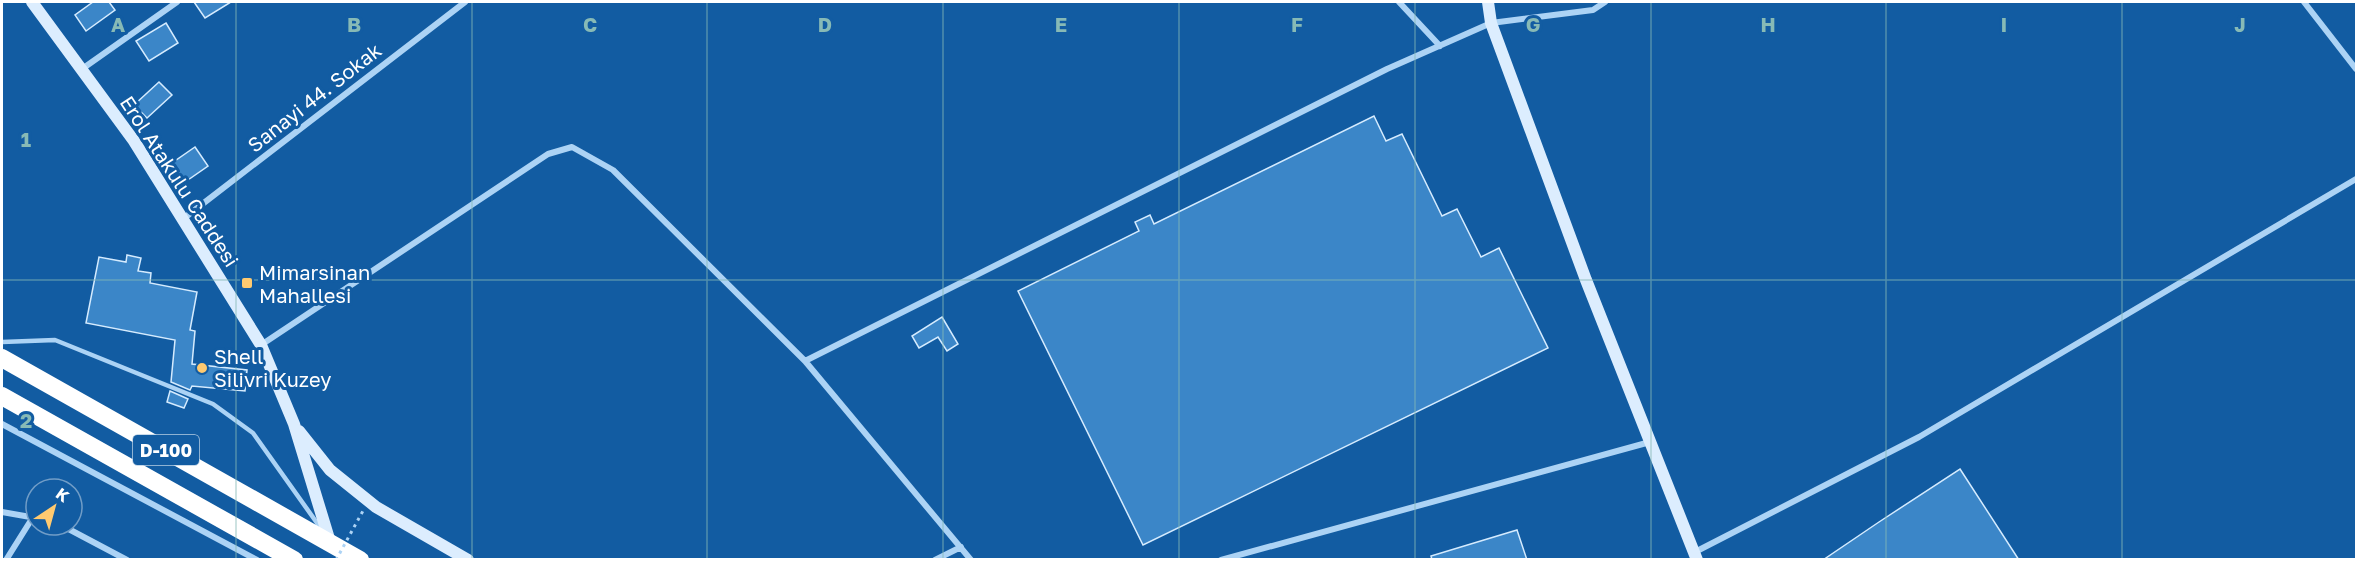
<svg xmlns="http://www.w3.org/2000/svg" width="2358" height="561" font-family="'Golos Text',sans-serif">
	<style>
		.building { fill: #3b86c8; stroke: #d5ebfe; stroke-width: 1.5 }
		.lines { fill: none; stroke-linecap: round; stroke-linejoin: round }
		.lane { stroke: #acd3f5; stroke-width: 4.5 }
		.street { stroke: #acd3f5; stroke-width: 6 }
		.secondary { stroke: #dcedfe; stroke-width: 12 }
		.highway { stroke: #fff; stroke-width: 18 }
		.path-bridge { stroke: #acd3f5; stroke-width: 3; stroke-dasharray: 3 4.5; stroke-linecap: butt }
		.grid { fill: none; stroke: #87bab6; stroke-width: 1.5; stroke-opacity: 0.55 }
		.poi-dot { fill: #ffca70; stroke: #125ca2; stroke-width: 2 }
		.labels { text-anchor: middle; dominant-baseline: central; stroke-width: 6; stroke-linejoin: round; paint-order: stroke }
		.shield { fill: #125ca2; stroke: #b8cee3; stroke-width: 1.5 }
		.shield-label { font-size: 18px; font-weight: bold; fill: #fff }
		.street-label { font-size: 20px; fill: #fff; stroke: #125ca2 }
		.poi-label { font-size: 20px; fill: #fff; stroke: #125ca2; text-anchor: start }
		.grid-label { font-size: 20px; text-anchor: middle; font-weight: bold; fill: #87bab6; stroke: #125ca2; stroke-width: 6; stroke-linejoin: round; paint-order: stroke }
	</style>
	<rect width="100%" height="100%" fill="#125ca2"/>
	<path class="building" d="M93,2H109L115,10L86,31L75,15Z
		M194,2H231L205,18Z
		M166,23L178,43L149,61L136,41Z
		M159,82L172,95L147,118L134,105Z
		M1374,116L1386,141L1402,134L1442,216L1457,209L1481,257L1499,248L1548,348L1143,545L1018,291L1139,231L1135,222L1150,215L1154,224Z
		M195,147L208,166L185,182L172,163Z
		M127,255L141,258L138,271L151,273L150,283L197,292L190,330L195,331L192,364L247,370L245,391L192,386L190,390L171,382L175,340L86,323L99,257L126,262Z
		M942,317L958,344L947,351L938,337L919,348L912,336Z
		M170,391L188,399L184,408L167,402Z
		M1960,469L2019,560H1823L1879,522Z
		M1517,530L1527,560H1432L1431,556Z"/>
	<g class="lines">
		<path class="lane" d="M2,342L55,340L213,404L253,433L322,530"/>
		<path class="street" d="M1399,2L1440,46
			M2304,2L2356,69
			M82,69L177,2
			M183,219L465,2
			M261,345L548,154L572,147L613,170L805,361L971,560
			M805,361L1387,69L1491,23L1593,10L1605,2
			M2,424L257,560
			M2,512L36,518
			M61,525L127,560
			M1695,552L1919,437L2356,179
			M6,560L33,517
			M935,560L961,547
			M1221,560L1650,442"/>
		<path class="secondary" d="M32,2L134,141L261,345L294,424L330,542
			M1488,2L1491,23L1586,280L1697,560
			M299,431L330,470L376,507L468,560"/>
		<path class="highway" d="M2,358L360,560
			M2,396L294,560"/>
		<path class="path-bridge" d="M336,560L364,509"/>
	</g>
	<path class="grid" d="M236,2V560M472,2V560M707,2V560M943,2V560M1179,2V560M1415,2V560M1651,2V560M1886,2V560M2122,2V560M2,280H2356"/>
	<g class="poi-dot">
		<rect x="241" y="277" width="12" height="12" rx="3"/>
		<circle cx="202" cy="368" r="6"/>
	</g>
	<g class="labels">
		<rect class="shield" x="133" y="435" width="66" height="30" rx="4.5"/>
		<g class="shield-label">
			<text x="166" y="450">D-100</text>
		</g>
		<g class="street-label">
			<text transform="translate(314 97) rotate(-38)">Sanayi 44. Sokak</text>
			<text transform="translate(180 181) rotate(57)">Erol Atakulu Caddesi</text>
		</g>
		<g class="poi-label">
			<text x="259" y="272">Mimarsinan<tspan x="259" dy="23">Mahallesi</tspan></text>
			<text x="214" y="356">Shell<tspan x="214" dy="23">Silivri Kuzey</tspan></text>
		</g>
	</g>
	<g class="grid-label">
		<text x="118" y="32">A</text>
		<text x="354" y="32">B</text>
		<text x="590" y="32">C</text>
		<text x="825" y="32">D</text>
		<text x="1061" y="32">E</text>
		<text x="1297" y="32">F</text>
		<text x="1533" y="32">G</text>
		<text x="1768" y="32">H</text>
		<text x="2004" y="32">I</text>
		<text x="2240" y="32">J</text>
		<text x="26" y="147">1</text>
		<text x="26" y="428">2</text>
	</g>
	<rect width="2358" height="561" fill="none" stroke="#ffffff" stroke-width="6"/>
	<g transform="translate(54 507) rotate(36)"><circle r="28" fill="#125ca2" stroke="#719dc7" stroke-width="1.5"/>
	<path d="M0-4.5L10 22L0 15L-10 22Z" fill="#ffca70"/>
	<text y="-9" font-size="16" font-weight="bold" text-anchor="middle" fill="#ffffff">K</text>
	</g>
</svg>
